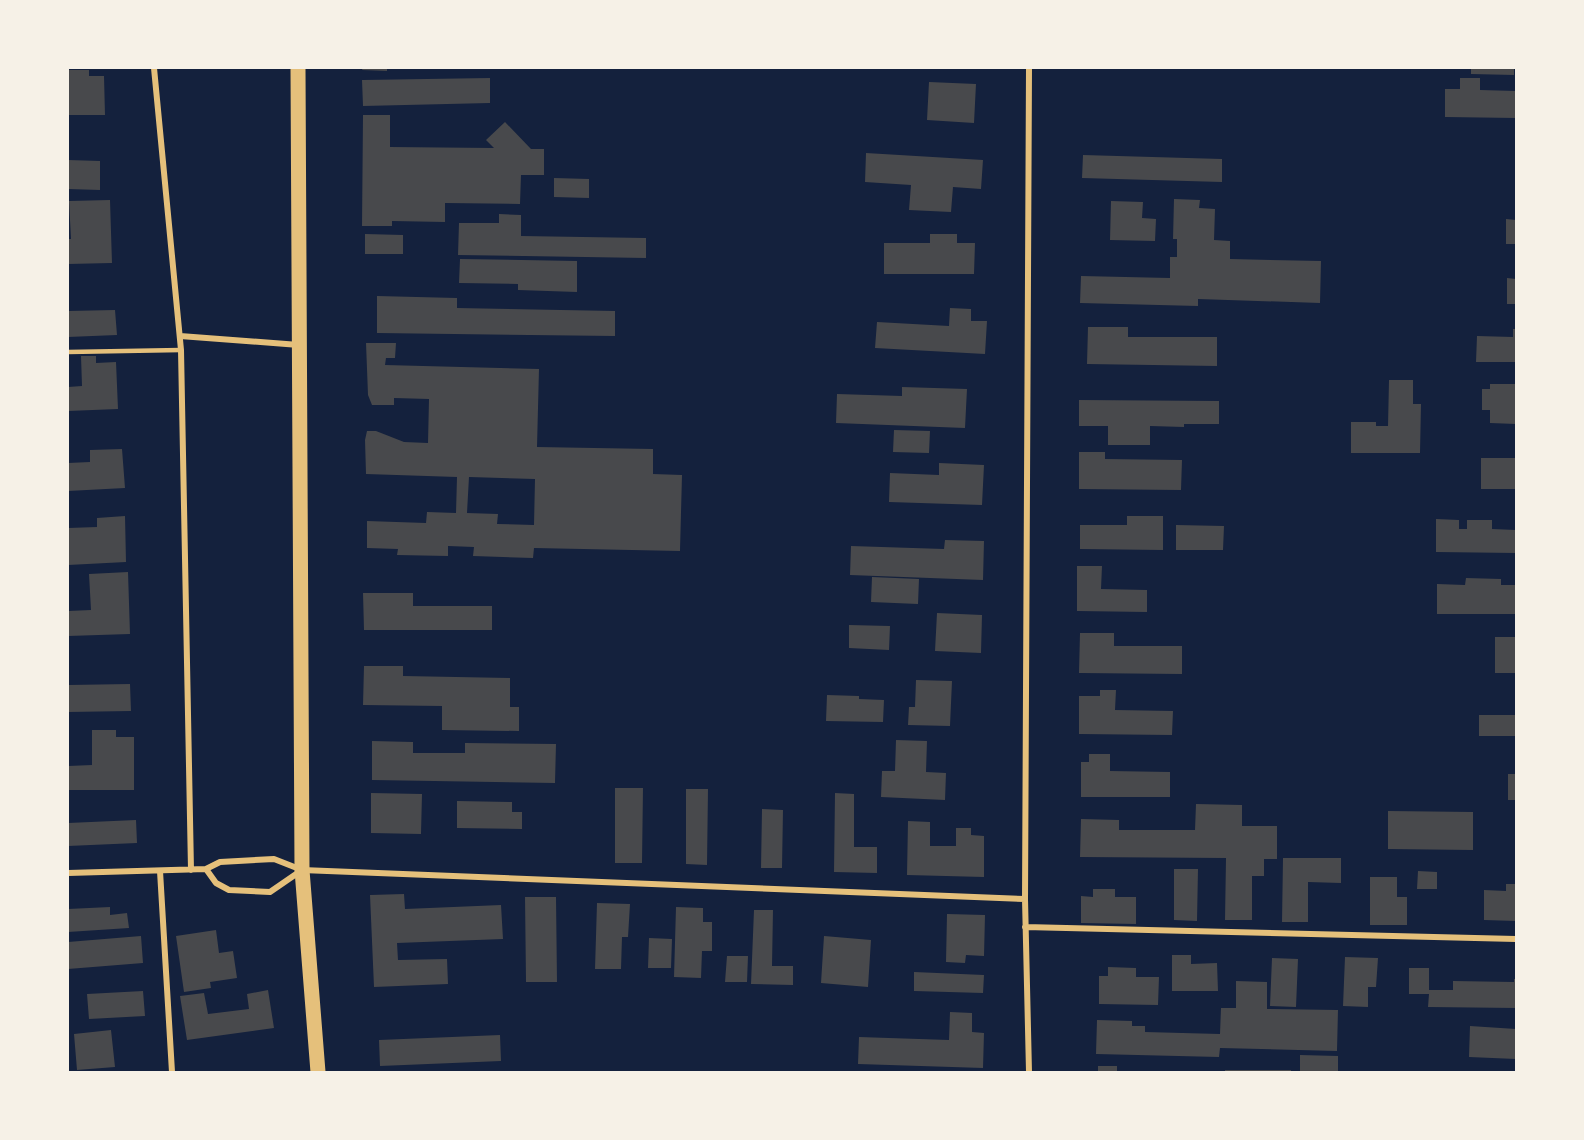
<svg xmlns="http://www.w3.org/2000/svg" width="1584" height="1140" font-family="Roboto,sans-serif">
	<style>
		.building { fill: #48494c; fill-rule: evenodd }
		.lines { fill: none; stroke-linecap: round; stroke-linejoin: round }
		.service { stroke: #e5c07b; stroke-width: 4.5 }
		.minor { stroke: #e5c07b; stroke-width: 6 }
		.primary { stroke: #e5c07b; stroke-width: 15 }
	</style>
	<rect width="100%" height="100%" fill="#14213d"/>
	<path class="building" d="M363,68H387V71L362,70Z
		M1471,68H1514V75L1471,74Z
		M68,70H89V76H104L105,115H68Z
		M490,78V103L363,106L362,80Z
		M1460,78H1480V90L1516,91V118L1445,117V89H1460Z
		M929,82L976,84L974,123L927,120Z
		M363,115H390V147L494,148L486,140L505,122L531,149H544V175H521L520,204L445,203V222L392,221V226H362Z
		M866,153L983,160L981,189L953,187L951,212L909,210L911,185L865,182Z
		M1083,155L1222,159V182L1082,178Z
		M68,160L100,161V190L68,189Z
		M554,178L589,179V198L554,197Z
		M1174,199L1200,200L1199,208L1215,209L1214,240L1230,241V259L1321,261L1320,303L1198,299V306L1080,303L1081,276L1170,278V257H1177V239H1173Z
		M110,200L112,263L68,264V239H71L69,201Z
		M1111,201L1143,202L1142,218L1156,219L1155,241L1110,240Z
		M499,214L521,215V236L646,238V258L458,255L459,223H499Z
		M1506,219L1516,220V244H1506Z
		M365,234L403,235V254H365Z
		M930,234H957V243H975L974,274H884V243H930Z
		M460,259L577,261V292L518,290V284L459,283Z
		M1507,278L1516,279V304H1507Z
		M377,296L457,298V308L615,311V336L377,333Z
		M950,308L971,309V321H987L985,354L875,348L877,322L949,326Z
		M115,310L117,335L68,337V311Z
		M1088,327H1128V337H1217V366L1087,364Z
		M1513,329H1516V362H1476L1477,336L1513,337Z
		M366,343H396L395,358H386L385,365L539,369L537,447L653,449V474L682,475L680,551L534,548L533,558L473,556L474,547L448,546V556L397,555L398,549L367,548V521L426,523L427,512L456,513L457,477L366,474L365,440L367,431H376L404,442L428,443L429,399L394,398V405H372L368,395ZM469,477L535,479L534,525L497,524L498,514L467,513Z
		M81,356H96V363L116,362L118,409L68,411V387L82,386Z
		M1389,380H1413V404H1421L1420,453H1351V422H1376V426H1388Z
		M1490,384H1516V424L1490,423V410H1482V389H1490Z
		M902,387L967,389L965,428L836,423L837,394L902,396Z
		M1079,400L1219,401V424H1184V427L1150,426V445H1108V426H1079Z
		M894,430L930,431L929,453L893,452Z
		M122,449L125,488L68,491V463L90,462V450Z
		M1079,452H1105V459L1182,460L1181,490L1079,489Z
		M1481,458H1516V489H1481Z
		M939,463L984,465L982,505L889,502L890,473L939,475Z
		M125,516L126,562L68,565V528L97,527V518Z
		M1127,516H1163V550L1080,549V525H1127Z
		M1436,519L1459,520V529H1467V520H1492V529L1516,530V553L1436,552Z
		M1176,525L1224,526L1223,550H1176Z
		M945,540L984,541L983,580L850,575L851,546L944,549Z
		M1077,566H1102L1101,589L1147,590V612L1077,611Z
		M128,572L130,634L68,636V611L91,610L89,574Z
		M872,577L919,579L918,604L871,602Z
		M1466,578L1501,579V585H1516V614H1437V584L1465,585Z
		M363,593H413V606H492V630H364Z
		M937,613L982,615L981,653L935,651Z
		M849,625L890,626L889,650L849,648Z
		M1080,633H1114V646H1182V674L1079,673Z
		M1495,637H1516V673H1495Z
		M364,666H403V676L510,678V707H519V731L442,730V706L363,705Z
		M916,680L952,681L950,726L908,725L909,707H915Z
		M130,684L131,711L68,712V685Z
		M1100,690H1116L1115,710L1173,711L1172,735L1079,734V696H1100Z
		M827,695L859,696V699L884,700L883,722L826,721Z
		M1479,715H1516V736H1479Z
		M92,730H116V737H134V790H68V766L92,765Z
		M896,740L927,741L926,772L946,773L945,800L881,797L882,771H895Z
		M372,741L413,742V753H465V743L556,744L555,783L372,780Z
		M1089,754H1110V771L1170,772V797H1081V762H1089Z
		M1508,774H1516V800H1508Z
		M615,788H643L642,863H615Z
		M686,789H708L707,865L686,864Z
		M371,793L422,794L421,834L371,833Z
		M835,793L854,794V847H877V873L834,872Z
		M457,801L512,802V812H522V829L457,828Z
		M1196,804L1242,805V826H1277V859H1264V876H1252V920H1225L1226,858L1080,857L1081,819L1119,820V830H1195Z
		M762,809L783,810L782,868H761Z
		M1388,811L1473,812V850L1388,849Z
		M136,820L137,843L68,846V823Z
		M908,821L930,822V846H956V828H971V835L984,836V877L907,875Z
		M1283,858H1341V883L1308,882V922H1282Z
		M1174,869H1198L1197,921L1174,920Z
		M1418,871L1437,872V889H1417Z
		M1370,877H1397V897H1407V925H1370Z
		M1506,884H1516V921L1484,920V890L1506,891Z
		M1093,889H1115V897H1136V924L1081,923V896L1093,897Z
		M404,894L405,909L501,905L503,939L397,943L398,960L447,959L448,984L374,987L370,895Z
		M525,897H556L557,982H526Z
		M597,903L630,904L628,937H622L621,969H595Z
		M110,907V915L127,913L129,928L68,932V909Z
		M676,907L703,908V922H712V951H702L701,978L674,977Z
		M754,910H773L772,966H793V985L751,984Z
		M947,914L985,915L984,956L966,955L965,963L946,962Z
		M216,930L219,953L233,951L237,978L210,982L211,988L184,992L176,936Z
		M141,936L143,963L68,969V942Z
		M824,936L871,940L868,987L821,983Z
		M649,938L672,939L671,968H648Z
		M1172,955H1191V964L1217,963L1218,991H1172Z
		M727,956H748L747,982H725Z
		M1345,957L1378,958L1376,987H1368V1007L1343,1006Z
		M1272,958L1298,959L1296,1007L1270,1006Z
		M1108,967L1136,968V977H1159L1158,1005L1099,1004V976H1108Z
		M1409,968H1429V990H1453V981L1514,982V979H1516V1008L1428,1007L1429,994H1409Z
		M914,972L984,975L983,993L914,991Z
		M1236,981L1267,982V1009L1338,1010L1337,1051L1220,1048L1219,1057L1096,1054L1097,1020L1132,1021V1026H1145V1032L1220,1034L1221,1008H1236Z
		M268,990L274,1028L187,1040L180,996L204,993L208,1014L249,1009L247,994Z
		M143,991L145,1016L89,1019L87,994Z
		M950,1012L972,1013V1032L984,1033L983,1068L858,1064L859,1037L949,1040Z
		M1470,1026L1516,1029V1059L1469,1057Z
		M111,1030L115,1067L77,1070L74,1034Z
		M500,1035L501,1061L380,1066L379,1040Z
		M1300,1055L1338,1056V1072H1300Z
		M1098,1066H1117V1072H1098Z
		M1225,1070H1291V1072H1225Z"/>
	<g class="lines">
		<path class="service" d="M68,352L181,350"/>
		<path class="minor" d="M154,68L181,350L191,870
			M1029,68L1025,899L1029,1072
			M180,336L299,345
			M206,869L216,883L229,890L270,892L302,870
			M160,871L172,1072
			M68,873L206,869L220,862L274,859L302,870L1025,899
			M1025,927L1516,939"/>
		<path class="primary" d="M298,68L302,870L318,1072"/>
	</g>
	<rect width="1584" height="1140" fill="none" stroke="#f6f1e7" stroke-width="138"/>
</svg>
